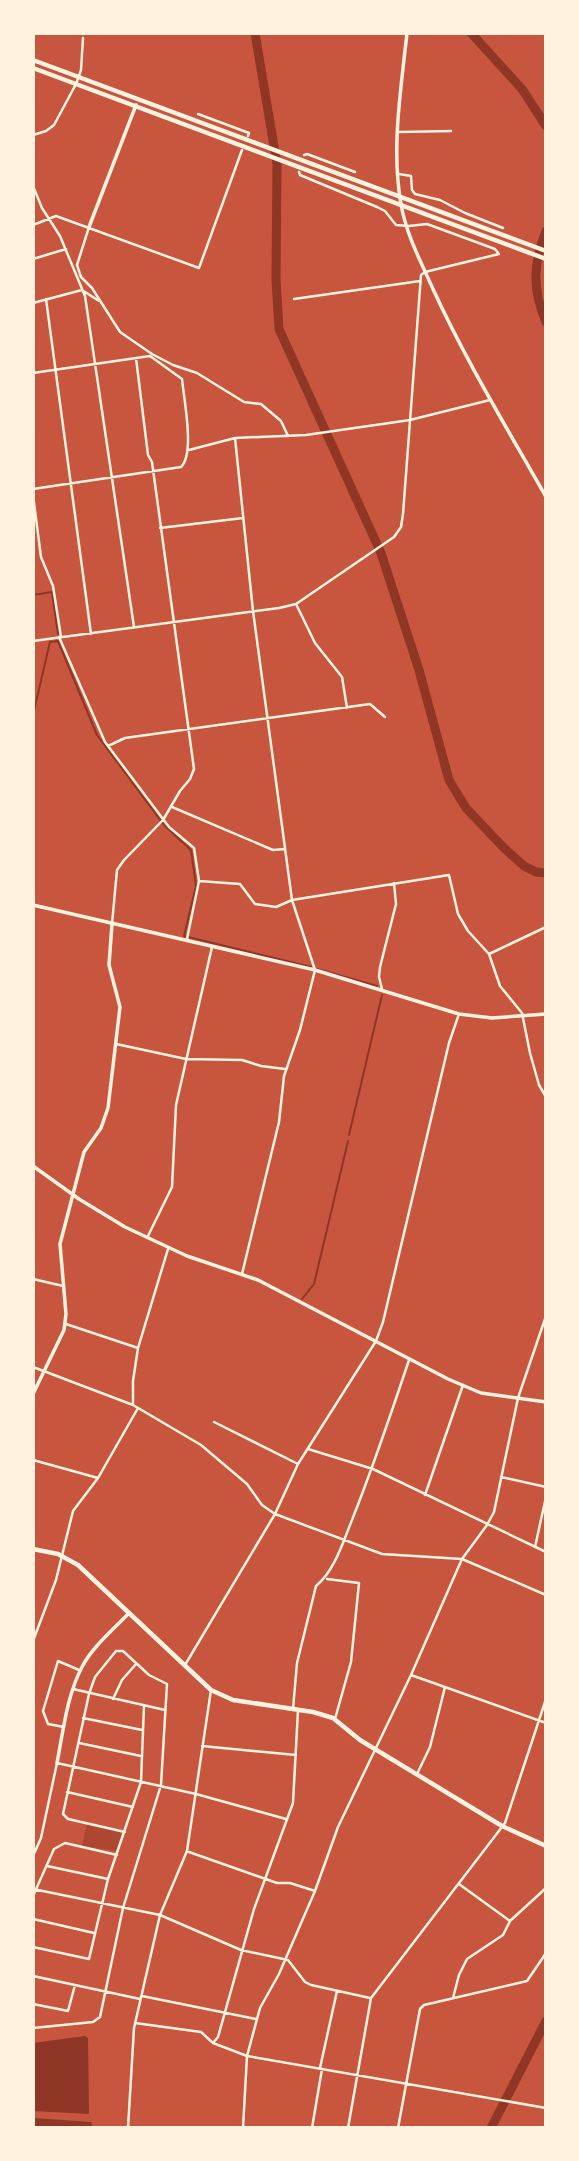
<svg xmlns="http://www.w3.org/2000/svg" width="579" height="2161" font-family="'Golos Text',sans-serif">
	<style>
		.green { fill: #ae4732 }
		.water { fill: #8f3625 }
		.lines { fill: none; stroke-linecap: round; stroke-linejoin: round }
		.stream { stroke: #8f3625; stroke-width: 2 }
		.river { stroke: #8f3625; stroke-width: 9 }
		.minor { stroke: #fff3e0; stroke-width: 2.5 }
		.tertiary { stroke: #fff3e0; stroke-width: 3.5 }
		.primary { stroke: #fff3e0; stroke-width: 4.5 }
		.trunk { stroke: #fff3e0; stroke-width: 4.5 }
	</style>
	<rect width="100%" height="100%" fill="#c8553d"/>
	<path class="green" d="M87,1824L120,1832L122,1836L117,1851L82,1846Z"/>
	<path class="water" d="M85,2036L88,2038L89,2114L33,2111V2043Z
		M33,2118L91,2122L93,2128H33Z"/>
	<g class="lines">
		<path class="stream" d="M33,595L52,592L58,634
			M33,715L50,642L58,641L97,735L164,825L191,850L196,886L184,936L311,967
			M317,969L377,986
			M349,1135L382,995
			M302,1299L314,1284L348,1141"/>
		<path class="river" d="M255,33L277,164L276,280L279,329L381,553L419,670L449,780L466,808L503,847L524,866L536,872L546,873
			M471,33L522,89L546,126
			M546,231C533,264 532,289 546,322
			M491,2128L546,2021"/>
		<path class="minor" d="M198,114L249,133L248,136
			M399,132L451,131
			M33,135L46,131L54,125L76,84L81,70L83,38
			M304,155L307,154L355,172
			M399,174L411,176L412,190L415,194L440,200L465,213L503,228
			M33,186L42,208L60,236L85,296L134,627
			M33,225L56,216L199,268L242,150
			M89,227L77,265L81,277L92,288L120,332L152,354L173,365L197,373L244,402L261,404L281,421L288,436
			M33,259L66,249
			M46,299L91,634
			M294,299L420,281
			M33,303L82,290L99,301
			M33,373L150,356L182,379C184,400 195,454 181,467L33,489
			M235,438L253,611L292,900L315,970L300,1030L284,1076L279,1122L242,1274
			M189,450L235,438L306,435L410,420L490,400
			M33,495L41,557L53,586L61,637
			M160,528L243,518
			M296,604L315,643L342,677L347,708
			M59,637L105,742L169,827L194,848L199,881L187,939
			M33,641L279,608L296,604L394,537L401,527L403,514L421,275L425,272L499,254L495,249L427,224L409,226L396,225L385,211L377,207L300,175L299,172
			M108,746L125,738L370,704L385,717
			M172,807L273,850L284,849
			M199,881L240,884L255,904L276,907L292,900L449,875L458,914L468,931L489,954L500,986L522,1013L530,1053L539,1085L546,1097
			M112,924L117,870L124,860L163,820L180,791L190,779L194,769L152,462L148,455L136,358
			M489,954L546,927
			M382,989L379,977L380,967L396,904L394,883
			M116,1044L186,1059L242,1060L261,1066L285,1069
			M147,1238L172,1187L176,1105L212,947
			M33,1279L63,1286
			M66,1324L138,1348
			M33,1367L133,1405L201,1445L247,1484L262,1505L275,1514L382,1554L462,1559L546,1595
			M133,1405V1381L138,1348L168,1249
			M214,1422L298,1464
			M308,1449L373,1469L546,1552
			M33,1460L98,1478
			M501,1477L546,1487
			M425,1495L463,1385
			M535,1547L546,1497
			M327,1579L359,1583L351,1662L335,1719
			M33,1641L56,1580L73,1511L98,1478L138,1408
			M185,1665L275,1514L298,1464L376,1341L383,1322L449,1043L459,1014
			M411,1675L546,1723
			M73,1689L165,1710
			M113,1699L122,1680L136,1664
			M293,1709L297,1663L316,1586C335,1570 343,1542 352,1520C373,1467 391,1414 409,1360
			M83,1718L142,1730
			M64,1727L48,1724L43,1711L58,1661L79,1670
			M79,1743L141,1756
			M202,1746L296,1755
			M417,1774L430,1747L445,1687
			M67,1792L133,1807
			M189,1852L277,1883H290L315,1891
			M33,1856L41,1838L57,1763L196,1794L286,1819
			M47,1866L108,1879
			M459,1884L510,1921
			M33,1889L160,1915L241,1950L288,1960L305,1982L311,1985L370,1998
			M33,1896L54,1849L65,1843L117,1855
			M33,1919L94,1933
			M33,1947L89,1959L108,1879L141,1782L144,1706
			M33,1976L140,1999
			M142,1996L256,2019
			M453,1998L459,1975L467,1959L503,1935L510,1921L546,1888
			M33,2004L68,2011L75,1985
			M135,2023L201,2032L213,2043L247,2056L546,2108
			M33,2028L93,2022L100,2017L123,1908L161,1785L167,1684L149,1675L123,1651H116L95,1677L89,1694L63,1814L68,1819L125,1832
			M213,2043L218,2037L254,1909L293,1803L298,1710
			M320,2068L337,1991
			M128,2128L134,2028L160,1915L187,1851L211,1690
			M243,2128L247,2056L260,2008L279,1974L315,1891L338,1827L411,1675L462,1559L487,1525L494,1512L518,1398L546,1316
			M312,2128L322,2069
			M348,2128L371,1998L505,1823L546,1699
			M398,2128L420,2009L424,2005L527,1981L546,1953"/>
		<path class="tertiary" d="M407,33C401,89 391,149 401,204C406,234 421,262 433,289C466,361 507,428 546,497
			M89,227L136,105
			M33,905L315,970L459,1014L492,1018L546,1014
			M33,1166L79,1199L125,1227L187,1256L258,1280L448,1379L481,1393L546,1402
			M33,1394L64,1330L66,1314L60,1244L84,1152L101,1128L108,1108L120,1007L109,965L112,924
			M57,1763C63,1732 67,1695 82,1667C93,1646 113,1630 129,1613"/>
		<path class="primary" d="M33,1549L58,1554L78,1565L211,1690L233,1700L313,1712L333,1718L360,1740L502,1826L546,1846"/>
		<path class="trunk" d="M33,60L546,251
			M33,68L546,259"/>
	</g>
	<rect width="579" height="2161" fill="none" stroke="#fff3e0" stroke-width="70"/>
</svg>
